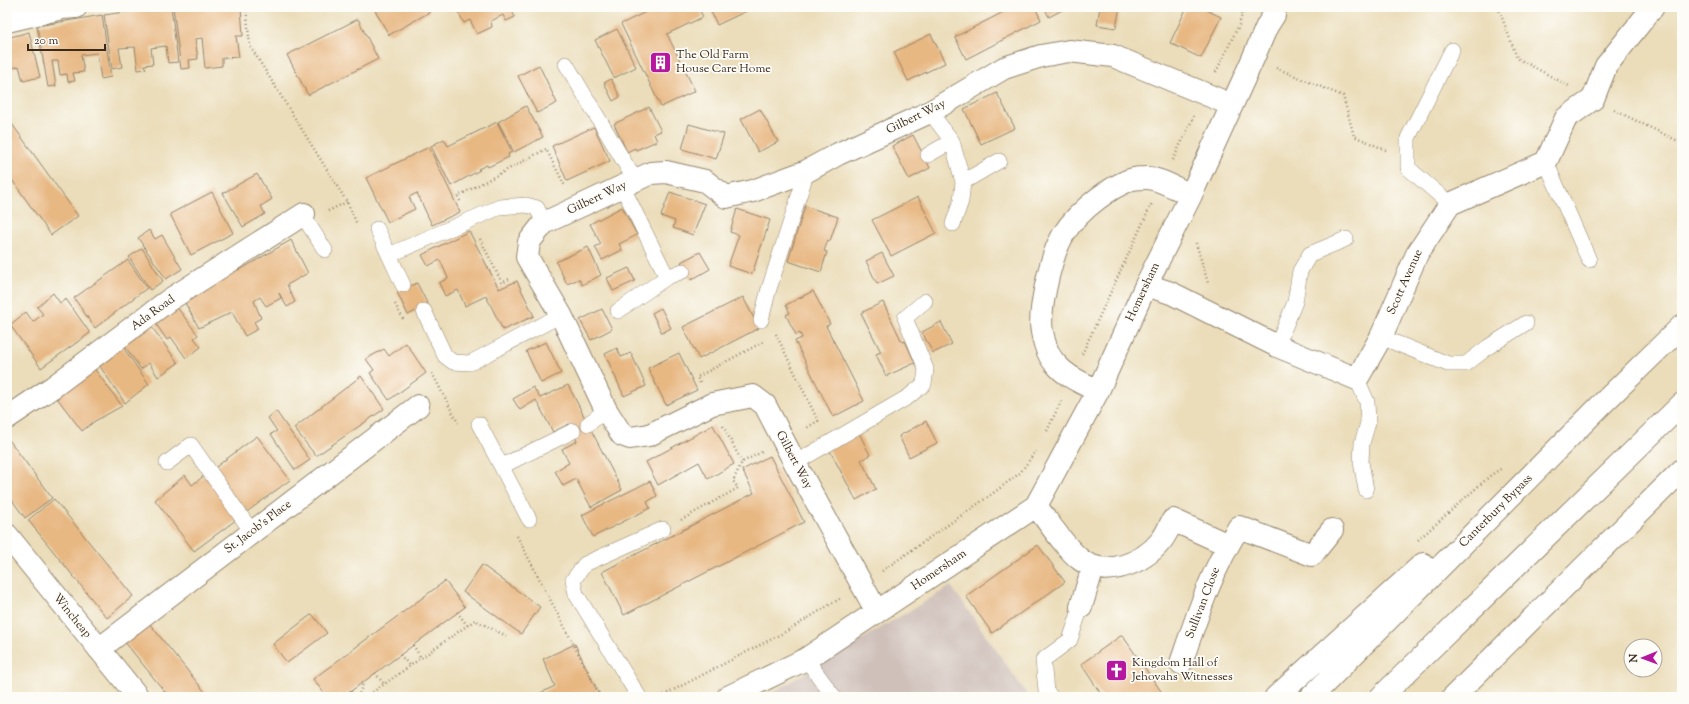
<svg xmlns="http://www.w3.org/2000/svg" width="1689" height="704" font-family="'Sorts Mill Goudy',serif">
	<style>
		.industrial { fill: #cfc0ba }
		.building { fill: #e8b883 }
		.lines { fill: none; stroke-linecap: round; stroke-linejoin: round }
		.service-casing { stroke: #93846c; stroke-width: 16 }
		.minor-casing { stroke: #93846c; stroke-width: 24 }
		.tertiary-casing { stroke: #93846c; stroke-width: 24 }
		.trunk-casing { stroke: #93846c; stroke-width: 24 }
		.path { stroke: #93846c; stroke-width: 2.5; stroke-dasharray: 1 3; stroke-linecap: butt }
		.service { stroke: #fff; stroke-width: 15 }
		.minor { stroke: #fff; stroke-width: 22 }
		.tertiary { stroke: #fff; stroke-width: 22 }
		.trunk { stroke: #fff; stroke-width: 22 }
		.labels { text-anchor: middle; dominant-baseline: central; stroke-width: 3.5; stroke-linejoin: round; paint-order: stroke }
		.poi-label { font-size: 12px; fill: #3b2a1e; stroke: #fdfcf7; text-anchor: start }
		.street-label { font-size: 12px; fill: #3b2a1e; stroke: #fdfcf7 }
	</style>
	<rect width="100%" height="100%" fill="#fdfcf7"/>
	<filter id="ink" filterUnits="userSpaceOnUse"><feTurbulence type="fractalNoise" baseFrequency=".025" numOctaves="2"/><feDisplacementMap in="SourceGraphic" scale="8" xChannelSelector="R" yChannelSelector="G"/><feConvolveMatrix kernelMatrix="1 2 1 2 8 2 1 2 1" color-interpolation-filters="sRGB"/></filter>
	<filter id="wash" filterUnits="userSpaceOnUse"><feTurbulence type="fractalNoise" baseFrequency=".012" numOctaves="4" result="noise"/><feDisplacementMap in="SourceGraphic" scale="16" xChannelSelector="R" yChannelSelector="G"/><feGaussianBlur stdDeviation="0.9" result="paint"/><feColorMatrix in="noise" values="0 0 0 0 0 0 0 0 0 0 0 0 0 0 0 0 0 1.4 0 .05"/><feComposite in="paint" operator="in"/></filter>
	<g filter="url(#wash)">
		<rect width="100%" height="100%" fill="#ebddba"/>
		<path class="industrial" d="M951,586L1029,697H765Z"/>
		<g id="blocks">
			<path class="building" d="M158,7H171L178,62L168,63L166,46L158,47L151,48L153,64L144,65L146,69L138,70L135,47L119,48L122,67L112,69L104,15Z
				M173,7H241L243,36H236L239,57L222,58V66L205,68L202,38L195,39L198,59L189,60L190,68L181,69Z
				M373,7H427L430,12L389,35Z
				M445,7H510L515,17L506,21L503,15L491,21L492,27L477,34L470,20L464,23L456,8L448,12Z
				M656,7H698L703,17L667,34L695,91L661,107L621,24Z
				M709,7H755L717,25Z
				M1013,7H1035L1041,20L966,59L955,37Z
				M1044,7H1068L1049,17Z
				M1100,7H1120L1116,28L1097,25Z
				M1187,7H1200L1221,17L1201,58L1170,43Z
				M102,15L111,77L101,79L97,53L81,55L84,72L73,73L75,81L68,82L67,74L60,75L58,61H52L56,86L48,87L37,26Z
				M358,19L378,59L308,95L287,55Z
				M617,29L636,67L614,78L595,40Z
				M29,32L40,77L23,81L19,66L7,70V38Z
				M931,34L945,63L908,81L894,52Z
				M539,65L557,103L537,113L518,76Z
				M611,79L620,97L613,101L604,83Z
				M997,93L1015,128L981,144L964,109Z
				M526,106L543,137L514,152L498,122Z
				M649,107L661,131L654,134L657,141L636,150L635,148L627,152L614,124Z
				M760,109L778,142L758,152L741,119Z
				M497,122L512,152L508,154L509,157L488,167L487,165L478,169L480,170L451,186L431,146L444,139L448,146Z
				M12,124L78,216L51,235L7,173V128Z
				M689,124L724,134L716,159L682,149Z
				M594,127L610,161L567,181L552,146Z
				M913,135L930,168L909,179L892,146Z
				M429,147L460,212L432,225L417,193L409,197L415,209L388,222L366,178Z
				M257,174L272,199L261,206L265,214L243,227L223,193Z
				M212,192L233,233L191,255L170,214Z
				M670,192L705,204L693,235L673,228L675,221L661,216Z
				M918,197L936,233L891,256L872,220Z
				M805,206L838,217L830,241L828,240L824,251L827,252L821,272L788,261Z
				M622,207L637,235L619,244L622,250L602,260L595,247L601,244L590,224Z
				M737,209L770,220L752,274L728,266L739,235L730,232Z
				M149,230L155,239L162,235L182,269L166,279L138,238Z
				M469,231L499,289L517,281L534,316L503,330L486,296L465,306L458,290L445,296L439,283L448,278L440,260L428,266L422,255Z
				M291,240L308,273L287,285L295,302L287,307L279,293L281,298L266,306L260,297L254,301L261,318L254,322L258,329L245,336L232,312L199,328L184,301L228,274L245,267Z
				M588,247L601,275L582,285L579,279L567,284L556,262Z
				M142,248L163,281L150,290L129,257Z
				M700,252L710,269L691,280L681,262Z
				M882,253L894,276L877,284L866,261Z
				M128,260L147,288L95,328L74,298Z
				M629,268L635,281L613,291L607,278Z
				M417,283L428,305L408,315L397,292Z
				M813,291L830,324L826,326L864,401L833,417L795,341L802,338L800,333L796,335L786,315L790,313L786,305Z
				M53,293L60,303L66,299L90,333L41,368L10,325L26,312L33,322L43,314L37,307Z
				M743,297L759,328L699,359L683,327Z
				M883,302L902,342L905,341L915,363L886,376L876,354L881,352L861,313Z
				M176,306L198,335L194,338L201,347L186,358L171,337L167,340L154,321Z
				M661,308L671,328L662,333L652,313Z
				M602,309L612,329L591,340L580,320Z
				M941,322L952,344L933,353L922,332Z
				M149,323L178,363L158,377L149,363L141,369L123,344Z
				M546,342L561,373L541,383L526,351Z
				M406,343L426,373L389,400L370,373L374,370L366,359L384,349L389,356Z
				M121,345L149,384L125,403L97,362Z
				M617,348L621,357L631,353L646,386L624,396L605,354Z
				M679,353L697,390L666,405L648,368Z
				M93,367L122,406L95,421L82,431L54,394Z
				M361,376L384,409L316,456L294,428Z
				M568,385L622,490L591,507L576,479L563,486L555,471L569,463L562,449L577,441L569,424L553,432L536,400L520,410L513,399L533,387L540,398Z
				M276,411L310,460L295,470L271,434L277,431L268,418Z
				M926,421L937,443L909,457L899,436Z
				M713,425L734,464L708,479L699,462L658,485L646,462Z
				M859,433L870,455L861,460L876,489L856,500L829,449Z
				M257,436L290,480L194,551L155,500L185,475L192,485Z
				M7,437L52,498L25,518L7,493Z
				M770,456L804,522L624,615L602,572L754,493L742,470Z
				M650,481L657,496L647,502L650,508L593,537L582,515Z
				M54,499L133,596L107,618L28,520Z
				M1038,545L1065,582L992,633L966,596Z
				M482,565L540,607L521,634L463,592Z
				M445,581L465,607L343,697H327L313,679Z
				M312,614L327,633L287,663L273,644Z
				M144,617L209,697H169L120,636Z
				M1122,635L1165,697H1103L1081,664Z
				M575,644L600,697H532L555,686L543,659Z"/>
		</g>
	</g>
	<g filter="url(#ink)">
		<use href="#blocks" fill-opacity="0" stroke="#93846c" stroke-width="1"/>
		<g class="lines">
			<defs>
				<path id="service" d="M566,64L635,180
					M930,112L952,141L963,182L961,201L953,224
					M928,155L952,141
					M1546,162L1589,260
					M963,182L999,161
					M1450,204L1408,168V138L1452,50
					M304,214L307,222L325,250
					M377,229L403,285
					M389,255L500,207L526,205L537,208L544,223
					M667,277L683,271
					M424,311L445,356L453,362L470,363L561,315
					M618,311L667,277L622,186
					M761,320L768,292L807,171
					M1381,337L1448,364H1466L1488,347L1526,323
					M1277,346L1295,302L1300,271L1310,254L1346,239
					M1357,379L1367,402L1368,423L1362,443L1361,462L1366,490
					M479,424L529,519
					M588,424L606,410
					M167,463L191,445L252,532
					M795,463L908,397L924,384L926,369L905,318L925,301
					M502,466L573,431
					M806,659L834,697
					M639,697L576,594L573,580L585,564L663,529
					M1051,697L1046,691L1043,660L1070,640L1081,607"/>
				<path id="minor" d="M1146,285L1171,293L1277,346L1357,379L1381,337L1417,254L1450,204L1546,162L1566,118L1593,99L1606,66L1653,7
					M1098,391C1083,383 1066,377 1055,363C1048,356 1044,342 1042,332C1038,312 1050,262 1059,243C1069,219 1101,193 1125,182C1130,179 1139,178 1145,178C1157,177 1179,190 1191,195
					M7,418L53,387L169,300L304,214
					M1036,506C1048,521 1066,549 1081,560C1106,579 1143,563 1161,541C1166,535 1169,527 1173,520L1228,545
					M1081,607L1093,567
					M877,612L795,463L765,405L753,396L712,404L649,435L630,438L622,435L606,410L561,315L527,257L529,242L544,223L651,173L666,172L705,181L726,197L753,191L807,171L838,154L930,112L1004,68L1041,56L1069,51L1113,56L1232,105
					M99,649L418,406
					M1181,663C1197,616 1212,569 1239,527L1312,555L1332,530
					M728,697L806,659L1036,506L1098,391L1146,285L1191,195L1252,61L1267,26L1274,15L1275,7"/>
				<path id="tertiary" d="M7,21L62,8L76,7"/>
				<path id="trunk" d="M7,535L138,697
					M1276,697L1423,564
					M1311,697L1604,402L1682,326
					M1381,697L1682,404
					M1453,697L1682,470"/>
			</defs>
			<use href="#service" class="service-casing"/>
			<use href="#minor" class="minor-casing"/>
			<use href="#tertiary" class="tertiary-casing"/>
			<use href="#trunk" class="trunk-casing"/>
			<path class="path" d="M246,7L250,46L347,202L357,224
				M1498,7L1517,58L1569,86
				M1276,68L1343,96L1354,136L1388,151
				M1216,72L1239,25L1244,7
				M1614,110L1682,143
				M1173,160L1194,116
				M460,201L458,196L546,149L565,186
				M328,211L347,202
				M480,239L502,283L511,278
				M1196,243L1208,283
				M395,304L403,319
				M776,334L818,421L805,429
				M1082,354L1152,203
				M432,373L458,423
				M700,383L697,377L763,342
				M723,426L742,462
				M1047,431L1062,399
				M681,520L738,488L733,481L742,462L762,452
				M517,536L601,697
				M1418,540L1491,475L1502,468
				M882,571L992,494L1020,473L1036,451
				M457,612L467,625
				M413,645L421,658
				M400,655L410,666
				M375,673L384,684
				M351,691L354,697
				M358,697L364,681
				M366,697L475,620L506,636
				M660,697L785,632L841,598"/>
			<use href="#service" class="service"/>
			<use href="#minor" class="minor"/>
			<use href="#tertiary" class="tertiary"/>
			<use href="#trunk" class="trunk"/>
		</g>
	</g>
	<defs>
		<symbol id="building-square" viewBox="-11 -11 22 22"><rect x="-9" y="-9" width="18" height="18" rx="4" fill="#b5179e" stroke="#fdfcf7"/><path d="M-4-6H4V6H1V3H-1V6H-4ZM-2.5-4.3h1.7v1.8h-1.7ZM.8-4.3h1.7v1.8H.8ZM-2.5-1h1.7V.8h-1.7ZM.8-1h1.7V.8H.8Z" fill="#fff"/></symbol>
		<symbol id="church-square" viewBox="-11 -11 22 22"><rect x="-9" y="-9" width="18" height="18" rx="4" fill="#b5179e" stroke="#fdfcf7"/><path d="M-1.2-6h2.4v3.5h3.3v2.4h-3.3V6h-2.4V-.1h-3.3v-2.4h3.3Z" fill="#fff"/></symbol>
	</defs>
	<g fill-rule="evenodd">
		<use href="#building-square" x="648" y="50" width="25" height="25"/>
		<use href="#church-square" x="1104" y="658" width="25" height="25"/>
	</g>
	<g class="labels">
		<g class="poi-label">
			<text x="676" y="55">The Old Farm<tspan x="676" dy="14">House Care Home</tspan></text>
			<text x="1132" y="663">Kingdom Hall of<tspan x="1132" dy="14">Jehovahs Witnesses</tspan></text>
		</g>
		<g class="street-label">
			<text transform="translate(916 117) rotate(-26)">Gilbert Way</text>
			<text transform="translate(597 198) rotate(-25)">Gilbert Way</text>
			<text transform="translate(1405 282) rotate(-66)">Scott Avenue</text>
			<text transform="translate(1143 292) rotate(-65)">Homersham</text>
			<text transform="translate(153 313) rotate(-36)">Ada Road</text>
			<text transform="translate(794 460) rotate(62)">Gilbert Way</text>
			<text transform="translate(1496 511) rotate(-45)">Canterbury Bypass</text>
			<text transform="translate(258 527) rotate(-37)">St. Jacob's Place</text>
			<text transform="translate(939 570) rotate(-34)">Homersham</text>
			<text transform="translate(1203 603) rotate(-69)">Sullivan Close</text>
			<text transform="translate(72 616) rotate(51)">Wincheap</text>
		</g>
	</g>
	<rect width="1689" height="704" fill="none" stroke="#fdfcf7" stroke-width="24"/>
	<g transform="translate(1643 658) rotate(269)"><circle r="19" fill="#fdfcf7" stroke="#afa8a0"/>
	<path d="M0-3L7 15L0 10L-7 15Z" fill="#b5179e"/>
	<text y="-6" font-size="11" font-weight="bold" text-anchor="middle" fill="#3b2a1e">N</text>
	</g>
	<path d="M28 44v6h77v-6" fill="none" stroke="#3b2a1e" stroke-width="2"/>
	<text x="34" y="44" font-size="12" fill="#3b2a1e" stroke="#fdfcf7" stroke-width="3" paint-order="stroke">20 m</text>
</svg>
